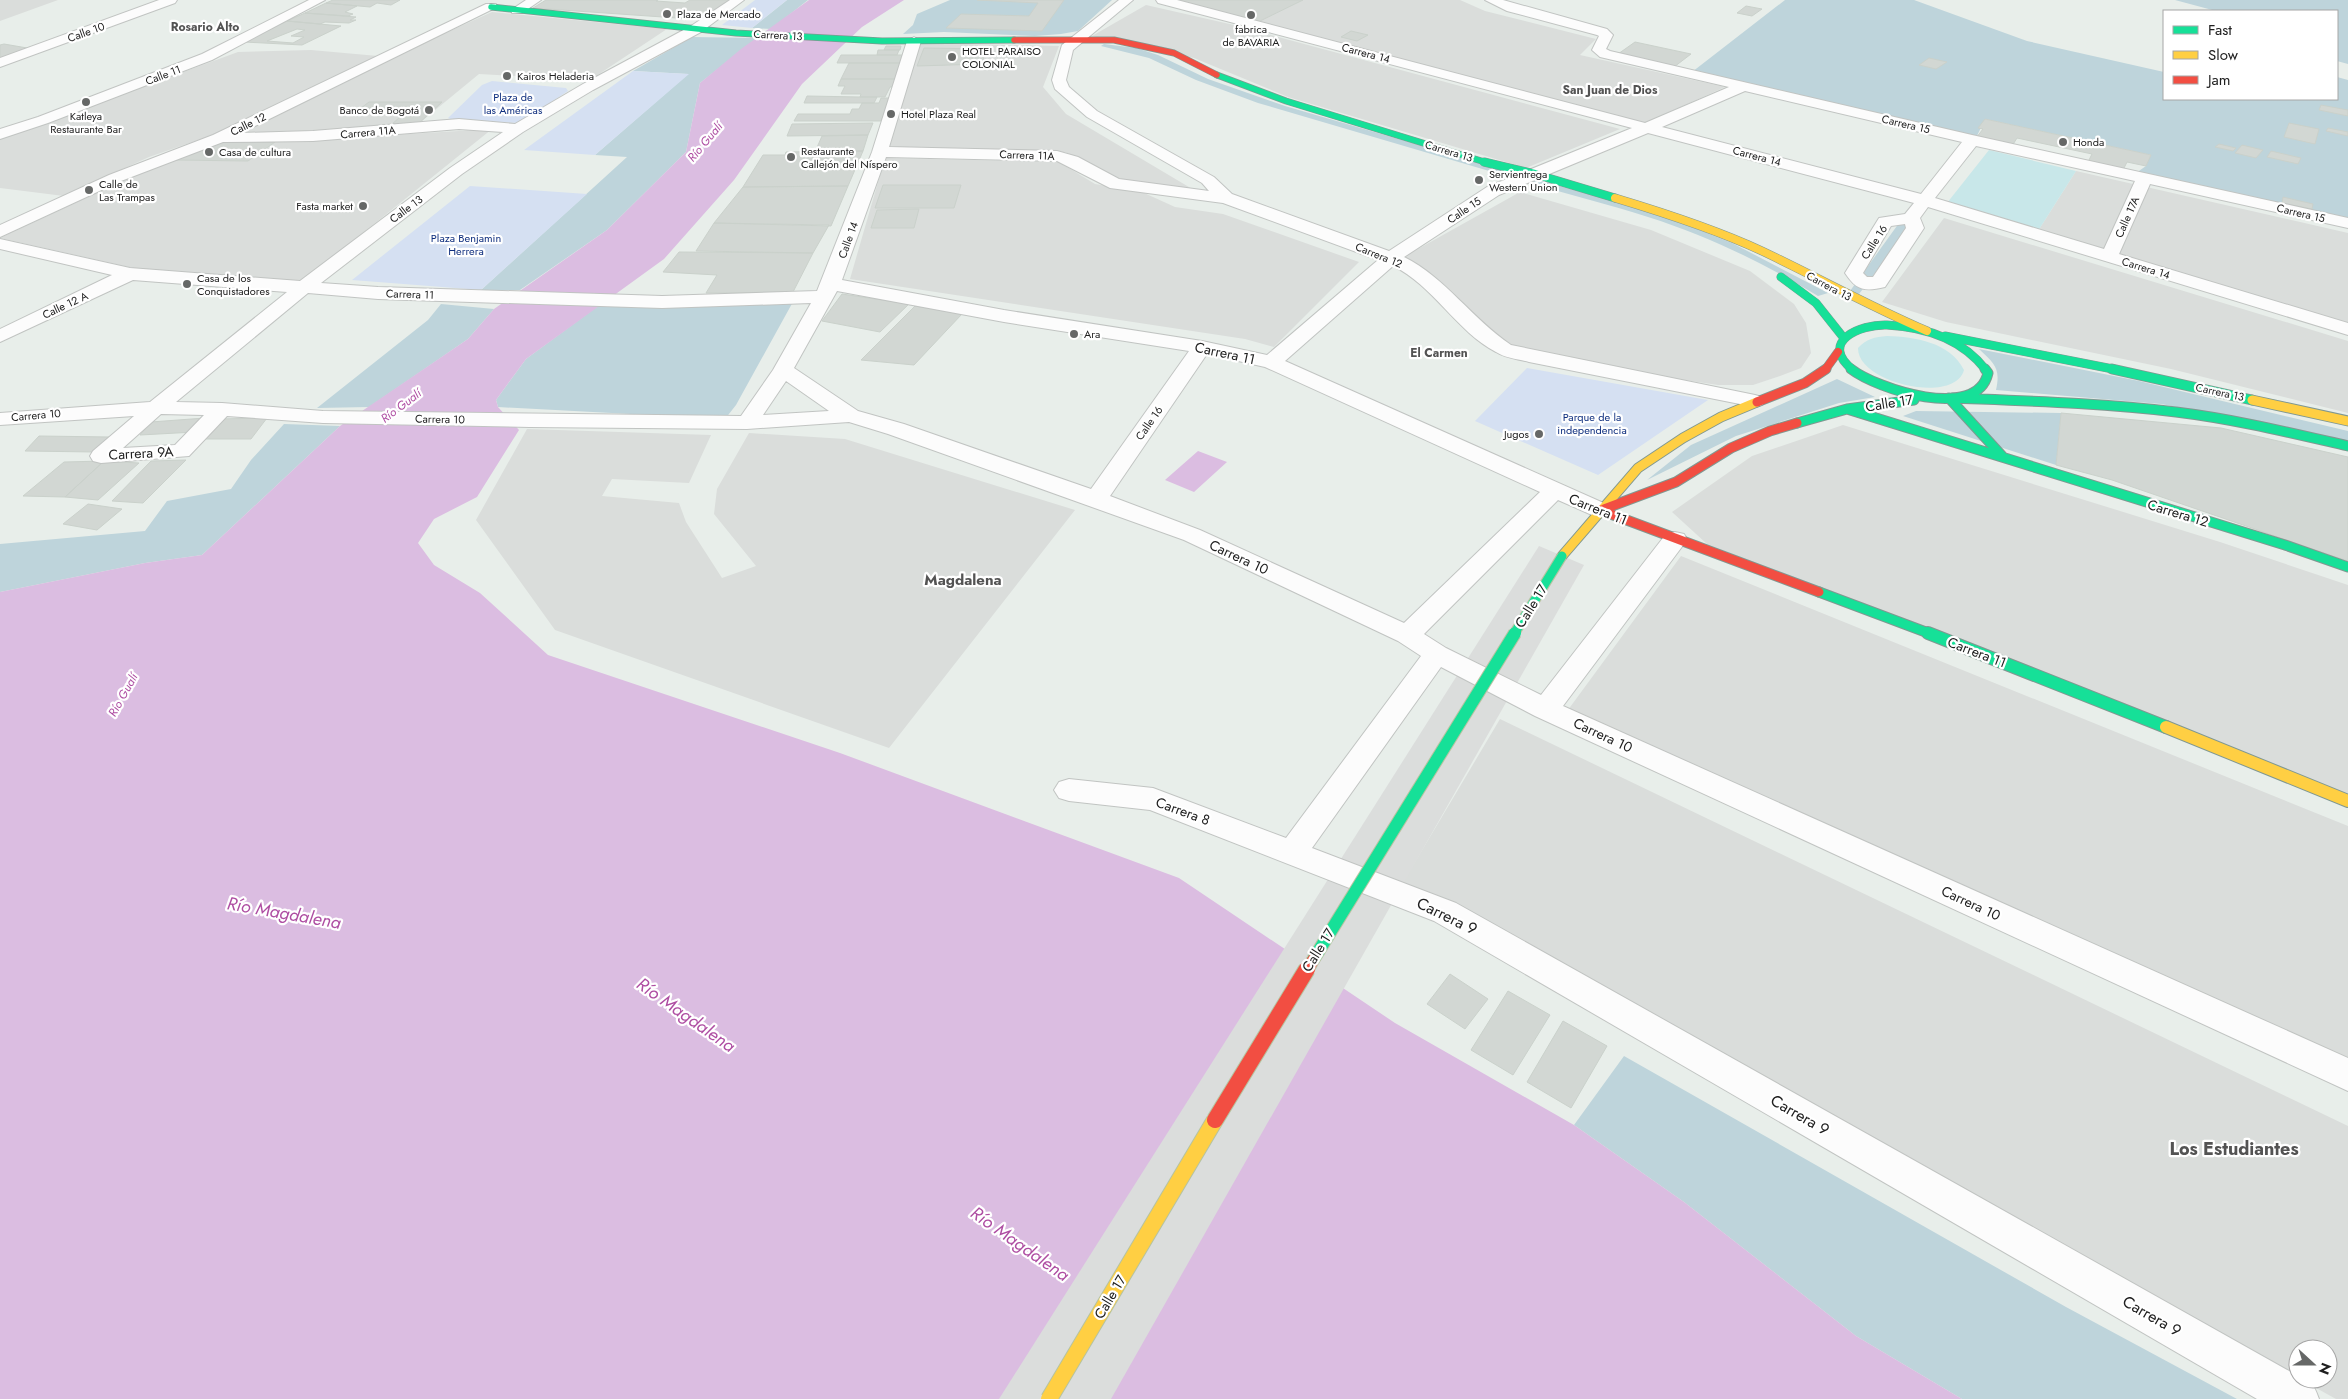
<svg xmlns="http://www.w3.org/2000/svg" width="2348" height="1399" font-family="Jost,sans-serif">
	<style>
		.residential { fill: #dadddb }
		.grass { fill: #c8e7e9 }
		.forest { fill: #bed4db }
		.park { fill: #d5e0f2 }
		.water { fill: #dbbde1 }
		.pier { fill: #dbdddc }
		.building { fill: #d2d7d3; stroke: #cad1cb; fill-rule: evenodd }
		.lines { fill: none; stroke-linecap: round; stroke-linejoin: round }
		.street-casing { stroke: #c1c4c2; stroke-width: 2 }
		.fast-far3-casing { stroke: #809891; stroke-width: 7 }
		.fast-far2-casing { stroke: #809891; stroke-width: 9 }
		.fast-far1-casing { stroke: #809891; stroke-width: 11 }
		.fast-casing { stroke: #809891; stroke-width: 14 }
		.slow-far2-casing { stroke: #809891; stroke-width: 9 }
		.slow-far1-casing { stroke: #809891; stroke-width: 11 }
		.slow-casing { stroke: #809891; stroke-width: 14 }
		.jam-far2-casing { stroke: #809891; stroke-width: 7 }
		.jam-far1-casing { stroke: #809891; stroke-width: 9 }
		.jam-casing { stroke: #809891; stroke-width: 11 }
		.street { fill: #fcfcfc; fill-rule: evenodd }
		.fast-far3 { stroke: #16e098; stroke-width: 5.5 }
		.fast-far2 { stroke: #16e098; stroke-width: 8 }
		.fast-far1 { stroke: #16e098; stroke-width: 9 }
		.fast { stroke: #16e098; stroke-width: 12 }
		.slow-far2 { stroke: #ffcf43; stroke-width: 8 }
		.slow-far1 { stroke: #ffcf43; stroke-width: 9 }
		.slow { stroke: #ffcf43; stroke-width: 12 }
		.jam-far2 { stroke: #f24e42; stroke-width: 5.5 }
		.jam-far1 { stroke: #f24e42; stroke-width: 8 }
		.jam { stroke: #f24e42; stroke-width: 9 }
		.fast-bridge-far1-casing { stroke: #b6c3a0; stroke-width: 11; stroke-linecap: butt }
		.fast-bridge-casing { stroke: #b6c3a0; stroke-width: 14; stroke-linecap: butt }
		.slow-bridge-casing { stroke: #b6c3a0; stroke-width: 18; stroke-linecap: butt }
		.jam-bridge-far1-casing { stroke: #b6c3a0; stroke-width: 14; stroke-linecap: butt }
		.jam-bridge-casing { stroke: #b6c3a0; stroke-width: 18; stroke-linecap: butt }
		.fast-bridge-far1 { stroke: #16e098; stroke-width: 9 }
		.fast-bridge { stroke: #16e098; stroke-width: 12 }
		.slow-bridge { stroke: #ffcf43; stroke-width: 16 }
		.jam-bridge-far1 { stroke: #f24e42; stroke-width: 12 }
		.jam-bridge { stroke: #f24e42; stroke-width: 16 }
		.poi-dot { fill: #666867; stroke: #fff; stroke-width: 2 }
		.labels { text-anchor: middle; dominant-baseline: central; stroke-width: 4.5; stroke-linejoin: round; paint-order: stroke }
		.far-poi-label { font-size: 11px; fill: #202020; stroke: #fff; text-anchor: start }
		.far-street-label { font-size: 11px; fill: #202020; stroke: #fff }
		.far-park-label { font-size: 11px; fill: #0e2e7e; stroke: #fff }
		.far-neighbourhood-label { font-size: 12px; font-weight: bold; fill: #535353; stroke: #fff }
		.far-water-label { font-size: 12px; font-style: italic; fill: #ae4da2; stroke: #fff }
		.street-label { font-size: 14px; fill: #202020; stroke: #fff }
		.neighbourhood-label { font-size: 15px; font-weight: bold; fill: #535353; stroke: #fff }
		.near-street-label { font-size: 16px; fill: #202020; stroke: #fff }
		.near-water-label { font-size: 18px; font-style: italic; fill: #ae4da2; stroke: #fff }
		.near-neighbourhood-label { font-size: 18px; font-weight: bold; fill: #535353; stroke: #fff }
	</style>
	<rect width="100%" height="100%" fill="#e8eeea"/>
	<path class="residential" d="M0,0H58L0,21Z
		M1303,0H1460L1485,11L1596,39L1580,55L1725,87L1641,125L1258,22Z
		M1146,5L1234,25L1620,129L1526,168L1288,97L1194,58L1092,36Z
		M492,12L667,29L590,80L479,74L417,125L320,133H242L390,58Z
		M919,43L1059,46L1043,87L1066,114L1199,193L1125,181L1065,152L887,150Z
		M311,50L378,56L221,132L149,157L64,196L0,188V139L238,52Z
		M492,129L302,282L151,272L0,238L122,181L176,160L247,161L275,142Z
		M885,158L1059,162L1095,184L1142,192L1175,207L1223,214L1359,262L1274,347L1245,339L850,279Z
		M2076,171L2348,233V325L2038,231Z
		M1520,192L1651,230L1750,271L1794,304L1806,323L1811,353L1801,368L1780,376L1753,385H1718L1671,378L1508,344L1400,259Z
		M1944,218L2348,341V413L2171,369L1946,322L1882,302Z
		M1843,425L2220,542L2348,585V797L1707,544L1672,512L1752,456Z
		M527,429L711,435L689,483L612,479L602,496L679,503L686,522L722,578L756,566L714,514L717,489L749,433L845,439L1075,510L889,748L555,630L476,520Z
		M1681,556L2348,826V1072L1565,714Z
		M1500,719L2348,1126V1399H2336L2300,1379H2328V1349H2298V1378L1402,884Z"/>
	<path class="grass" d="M1989,150L2076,171L2038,231L1947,203Z
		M1887,336C1915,337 1950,342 1964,370C1955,405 1857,383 1858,348C1866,339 1875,337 1887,336Z"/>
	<path class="forest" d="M787,0H808L771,29L752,28Z
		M950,0H1112L1078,31L1061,34L1035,36L944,32L903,34L913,25L917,14Z
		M1785,0H1914L2027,41L2164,72V99H2337V77L2348,80V220L2136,173L2146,166L2151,155L1985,119L1976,138L1692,72Z
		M2175,0H2348V64L2337,61V11H2216Z
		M692,37L757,38L700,83L686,152L607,230L520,290H481L627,157L595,155L688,74L633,71Z
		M1104,44L1136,48L1158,55L1208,79L1285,106L1519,174L1513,178L1258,103L1196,80L1149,58L1101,46Z
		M1534,179L1654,212L1732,243L1828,293L1818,296C1764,263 1708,236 1648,217C1608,204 1567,194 1526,182Z
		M1912,205L1924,209L1859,294L1850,291Z
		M794,300L736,405L725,419L498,407L496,400L526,359L602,303Z
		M441,304L494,309L468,339L369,407L317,408L428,320Z
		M1979,349L2139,381L2348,431V442L2290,428L2161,404L1996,390C2001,368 1994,363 1979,349Z
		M1837,379L1875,397L1839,403L1736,436L1647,480L1691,445Z
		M1916,411L2061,413L2056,465L1903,416Z
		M284,424L340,426L202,555L145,563L0,592V544L145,531L167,501L231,489L251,460Z
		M1624,1056L2066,1307L2237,1399H1962L1856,1336L1684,1202L1574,1125Z"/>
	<path class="park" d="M755,0H787L752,28L722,25Z
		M633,71L689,74L595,155L524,150Z
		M492,81L566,88L568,91L520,123L453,120L448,118L482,85Z
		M470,186L587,194L481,290L352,280Z
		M1527,368L1708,400L1598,475L1475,421Z"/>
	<path class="water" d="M809,0H904L862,27L802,84L734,180L664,259L526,359L496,400L498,407L519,430L477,497L434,519L418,543L434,565L480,593L548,655L840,753L1179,878L1395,1023L1574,1125L1684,1202L1856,1336L1962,1399H0V592L145,563L202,555L340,426L468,339L494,309L607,230L686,152L700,83L741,49Z
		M1198,451L1227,462L1194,492L1165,480Z"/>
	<path class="pier" d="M1539,546L1584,565L1111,1399H999Z"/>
	<path class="building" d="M333,0H400L391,5L377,3L370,7L326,3Z
		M546,0H658L656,1L685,3L690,0H734L706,20L533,8Z
		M1064,0L1042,31L946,28L961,14L1029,16L1038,3L977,0Z
		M1174,0H1303L1258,22Z
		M326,3L357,6L345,12L353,14L348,16L305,13Z
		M1746,6L1762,9L1752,16L1737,13Z
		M305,13L356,17L350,20H356L349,23L325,22L320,24L287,21Z
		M287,21L341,26L302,45L244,42ZM297,29L305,30L291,36L304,37L293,43L267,41Z
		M1351,31L1368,35L1357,41L1341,37Z
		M1635,42L1691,54L1674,67L1618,54Z
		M4,44L33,49L0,60V45Z
		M886,46H901L900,50H884Z
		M924,48L986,49L982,64L917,66Z
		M878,50H899L897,55H877Z
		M841,55H906L902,63H837Z
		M1929,58L1947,62L1936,69L1919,65Z
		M849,63H902L899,79H841Z
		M841,79H899L896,87H890L885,97H860L861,94H841L845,86H838Z
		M807,96L860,97H877L874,103H804Z
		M881,98H892L881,121H794L798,114H850L852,109H859L862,103H879Z
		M369,102H442L417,125H391L410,108H361Z
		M2321,105L2348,110V116L2319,110Z
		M1985,119L2151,155L2146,166L2127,162L2123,170L2088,162L2092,154L2017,138L2012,146L1976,138L1983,129L1978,128Z
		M873,123L868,135L787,136L792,124Z
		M2289,123L2319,129L2315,144L2284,137Z
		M2328,128L2348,132V136L2326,131Z
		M868,135L863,151L815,152L822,136Z
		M222,141L275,142L248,161L176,160Z
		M2219,144L2236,148L2233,151L2215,147Z
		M2242,145L2263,150L2256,158L2235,153Z
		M863,151L848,186L743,187L763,155H785L786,152Z
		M2271,151L2301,158L2298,164L2267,157Z
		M883,185H961L954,208H875Z
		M848,186L831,226L714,223L743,187Z
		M2283,197L2313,204L2312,209L2282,203Z
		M919,209L914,228H871L877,210Z
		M714,223L829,225L813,253L696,251Z
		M679,252L813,253L793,292L706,293L717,275L663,272Z
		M842,294L909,304L880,332L822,321Z
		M915,306L962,314L914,365L861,360Z
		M2061,413L2221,428L2348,457V561L2112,480L2056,465Z
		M205,418L195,432L140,435L151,422Z
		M267,418L251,439H198L217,419Z
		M39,436L110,437L95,452L25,451Z
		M186,460L143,503L112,501L151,461Z
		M104,461L139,463L98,500L65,497Z
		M104,461L65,497L23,496L64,462Z
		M88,504L122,509L97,530L63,524Z
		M1450,974L1488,999L1465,1029L1427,1004Z
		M1508,991L1550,1015L1513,1075L1471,1050Z
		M1563,1021L1607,1046L1571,1108L1527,1082Z"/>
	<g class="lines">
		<defs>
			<path id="street" d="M159,0H177L175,3L0,67V58Z
				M309,0H325L212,60L48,123L0,139V129L38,117L202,54Z
				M526,0H541L522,13H512L511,10Z
				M730,0H744L701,32L593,90L523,132L462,174L321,283L378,287L662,296L817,291L872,152L907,41L914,37L921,41L889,147L1057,151L1078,157L1119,179L1209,191L1202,183L1087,117L1055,89L1052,80L1062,45L1119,0H1133L1073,50L1066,80L1069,87L1097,111L1214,177L1232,194L1389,251L1487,187L1632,128L1158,3L1156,0H1177L1645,123L1729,87L1600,57L1592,50L1599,36L1597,35L1507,11L1485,0H1503L1607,29L1613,35L1606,49L1610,51L1972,135L2348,218V228L2150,184L2119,254L2348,323V335L1928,207L1920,218L1924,228L1885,287C1864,292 1856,290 1845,273L1879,218L1905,214L1914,203L1648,133L1499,195L1404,257C1445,277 1473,320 1511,345L1755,395L1762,397L1766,401L1762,405L1755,407L1529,362C1518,359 1505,358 1496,352C1456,331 1433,285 1393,266L1285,361L1608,505L1612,510L1608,515L1600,517L1592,515L1558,500L1424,634L1446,648L1541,695L1666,534L1675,532L1684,534L1687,539L1684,544L1563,706L2348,1058V1091L1535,716L1441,667L1312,848L1456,903L2298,1376V1379C2312,1379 2315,1388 2319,1399H2257L1434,921L1150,810L1069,801L1059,798L1054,790L1059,782L1069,779L1153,788L1286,838L1421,656L1398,641L1184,540L888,434L849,422L747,429L530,427L323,423L227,416L189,456L101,463L93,461L90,456L93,451L134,416L0,425V413L150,402L287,292L133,280L0,342V329L112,275L0,249V239L130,268L300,281L450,168L503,132L459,129L313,141L223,142L121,181L0,237V225L109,175L213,135L486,4H496L497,7L241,133L313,131L459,119L515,124L583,84L691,26ZM1745,91L1962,142L1921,194L1662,127ZM1976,146L2135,181L2104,249L1935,198ZM886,157L1057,161L1110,188L1223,203L1378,260L1267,355L1202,341L1004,310L842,280ZM1905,224L1906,228L1873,277H1867L1863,273L1891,226ZM837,291L1004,322L1189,351L1091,489L904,424L858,411L794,368ZM308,293L378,299L662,308L811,303L773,370L741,416L323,411L222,403L176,402ZM1207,354L1265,367L1540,492L1404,623L1200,530L1110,496ZM786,381L829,411L763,415ZM161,414L204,415L175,445L123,448Z"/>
			<path id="fast-far3" d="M491,7L736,33L882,41L1014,40
				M1217,75L1286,101L1488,163"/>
			<path id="fast-far2" d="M1484,162L1535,174L1615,198
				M1781,277L1816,303L1843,337
				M1945,336L2118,370
				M1853,370C1818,342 1860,324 1887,325C1925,327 1962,339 1986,370"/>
			<path id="fast-far1" d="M1851,369C1877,389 1977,422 1988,373L1985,369
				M2112,369L2252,400
				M1949,398L2003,457
				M1952,398C2027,401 2102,403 2176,412C2234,419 2291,433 2348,446
				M1847,409L2285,545L2348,567
				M1797,423L1847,409L1914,400
				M1819,592L1931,634"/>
			<path id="fast" d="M1928,633L2166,727"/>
			<path id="slow-far2" d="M1615,198C1665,213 1715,229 1762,251C1817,277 1871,307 1927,331"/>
			<path id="slow-far1" d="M2252,400L2348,421
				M1562,556L1638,468L1683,438L1721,417L1757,402"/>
			<path id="slow" d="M2166,727L2348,801"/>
			<path id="jam-far2" d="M1014,40H1114L1174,53L1217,75"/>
			<path id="jam-far1" d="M1825,370L1838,352"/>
			<path id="jam" d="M1757,402L1805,383L1826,369
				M1604,509L1676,482L1731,448L1770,431L1797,423
				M1600,510L1819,592"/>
		</defs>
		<use href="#street" class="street-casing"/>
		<use href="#fast-far3" class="fast-far3-casing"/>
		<use href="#fast-far2" class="fast-far2-casing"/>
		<use href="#fast-far1" class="fast-far1-casing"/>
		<use href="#fast" class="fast-casing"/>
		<use href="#slow-far2" class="slow-far2-casing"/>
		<use href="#slow-far1" class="slow-far1-casing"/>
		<use href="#slow" class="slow-casing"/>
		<use href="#jam-far2" class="jam-far2-casing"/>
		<use href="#jam-far1" class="jam-far1-casing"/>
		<use href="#jam" class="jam-casing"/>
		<use href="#street" class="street"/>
		<use href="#fast-far3" class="fast-far3"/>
		<use href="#fast-far2" class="fast-far2"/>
		<use href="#fast-far1" class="fast-far1"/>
		<use href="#fast" class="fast"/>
		<use href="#slow-far2" class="slow-far2"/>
		<use href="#slow-far1" class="slow-far1"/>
		<use href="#slow" class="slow"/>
		<use href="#jam-far2" class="jam-far2"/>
		<use href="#jam-far1" class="jam-far1"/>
		<use href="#jam" class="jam"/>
		<defs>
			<path id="fast-bridge-far1" d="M1514,634L1562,556"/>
			<path id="fast-bridge" d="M1313,960L1515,633"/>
			<path id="slow-bridge" d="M1049,1399L1215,1120"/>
			<path id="jam-bridge-far1" d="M1307,971L1313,960"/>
			<path id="jam-bridge" d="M1215,1120L1307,969"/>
		</defs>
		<use href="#fast-bridge-far1" class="fast-bridge-far1-casing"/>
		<use href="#fast-bridge" class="fast-bridge-casing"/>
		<use href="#slow-bridge" class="slow-bridge-casing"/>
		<use href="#jam-bridge-far1" class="jam-bridge-far1-casing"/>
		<use href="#jam-bridge" class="jam-bridge-casing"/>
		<use href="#fast-bridge-far1" class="fast-bridge-far1"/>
		<use href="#fast-bridge" class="fast-bridge"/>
		<use href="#slow-bridge" class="slow-bridge"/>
		<use href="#jam-bridge-far1" class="jam-bridge-far1"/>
		<use href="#jam-bridge" class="jam-bridge"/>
	</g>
	<g class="poi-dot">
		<circle cx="667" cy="14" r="5"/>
		<circle cx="1251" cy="15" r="5"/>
		<circle cx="952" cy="57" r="5"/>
		<circle cx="507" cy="76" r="5"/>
		<circle cx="86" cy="102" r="5"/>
		<circle cx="429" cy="110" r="5"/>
		<circle cx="891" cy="114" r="5"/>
		<circle cx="2063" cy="142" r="5"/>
		<circle cx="209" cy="152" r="5"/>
		<circle cx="791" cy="157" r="5"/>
		<circle cx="1479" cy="180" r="5"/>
		<circle cx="89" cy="190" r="5"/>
		<circle cx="363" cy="206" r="5"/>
		<circle cx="187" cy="284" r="5"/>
		<circle cx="1074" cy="334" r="5"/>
		<circle cx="1539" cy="434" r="5"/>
	</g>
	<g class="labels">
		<g class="far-poi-label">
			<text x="677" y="14">Plaza de Mercado</text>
			<text x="1251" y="29" text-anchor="middle">fabrica<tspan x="1251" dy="13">de BAVARIA</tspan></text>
			<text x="962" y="51">HOTEL PARAISO<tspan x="962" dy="13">COLONIAL</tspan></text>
			<text x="517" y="76">Kairos Heladeria</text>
			<text x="419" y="110" text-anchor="end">Banco de Bogotá</text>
			<text x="901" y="114">Hotel Plaza Real</text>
			<text x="86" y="116" text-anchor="middle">Katleya<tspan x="86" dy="13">Restaurante Bar</tspan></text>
			<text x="2073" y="142">Honda</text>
			<text x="801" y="151">Restaurante<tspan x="801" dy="13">Callejón del Níspero</tspan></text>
			<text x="219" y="152">Casa de cultura</text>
			<text x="1489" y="174">Servientrega<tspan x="1489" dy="13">Western Union</tspan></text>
			<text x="99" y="184">Calle de<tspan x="99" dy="13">Las Trampas</tspan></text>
			<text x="353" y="206" text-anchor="end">Fasta market</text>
			<text x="197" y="278">Casa de los<tspan x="197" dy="13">Conquistadores</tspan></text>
			<text x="1084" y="334">Ara</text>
			<text x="1529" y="434" text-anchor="end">Jugos</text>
		</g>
		<g class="far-street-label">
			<text transform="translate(86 32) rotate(-20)">Calle 10</text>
			<text transform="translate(778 35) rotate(3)">Carrera 13</text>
			<text transform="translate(1366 53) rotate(15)">Carrera 14</text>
			<text transform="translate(163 75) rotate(-21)">Calle 11</text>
			<text transform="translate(248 124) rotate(-26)">Calle 12</text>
			<text transform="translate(1906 124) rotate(13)">Carrera 15</text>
			<text transform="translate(368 132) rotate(-5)">Carrera 11A</text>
			<text transform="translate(1449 151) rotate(17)">Carrera 13</text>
			<text transform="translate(1027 155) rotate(2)">Carrera 11A</text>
			<text transform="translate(1757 156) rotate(15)">Carrera 14</text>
			<text transform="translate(406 209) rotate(-37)">Calle 13</text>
			<text transform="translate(1464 210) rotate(-34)">Calle 15</text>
			<text transform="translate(2301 213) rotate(13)">Carrera 15</text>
			<text transform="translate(2127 217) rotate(-66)">Calle 17A</text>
			<text transform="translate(848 240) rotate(-70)">Calle 14</text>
			<text transform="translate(1874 242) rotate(-57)">Calle 16</text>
			<text transform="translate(1379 255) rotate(22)">Carrera 12</text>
			<text transform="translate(2146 268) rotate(17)">Carrera 14</text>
			<text transform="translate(1829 286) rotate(28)">Carrera 13</text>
			<text transform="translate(410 294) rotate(2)">Carrera 11</text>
			<text transform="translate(65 305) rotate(-25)">Calle 12 A</text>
			<text transform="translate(2220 392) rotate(12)">Carrera 13</text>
			<text transform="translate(36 415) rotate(-5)">Carrera 10</text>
			<text transform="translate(440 419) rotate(1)">Carrera 10</text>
			<text transform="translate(1149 423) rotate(-55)">Calle 16</text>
		</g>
		<g class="far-park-label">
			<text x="513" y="97">Plaza de<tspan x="513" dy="13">las Américas</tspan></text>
			<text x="466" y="238">Plaza Benjamin<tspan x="466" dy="13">Herrera</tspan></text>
			<text x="1592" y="417">Parque de la<tspan x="1592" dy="13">independencia</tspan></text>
		</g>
		<g class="far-neighbourhood-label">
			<text x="205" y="27">Rosario Alto</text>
			<text x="1610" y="90">San Juan de Dios</text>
			<text x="1439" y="353">El Carmen</text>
		</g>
		<g class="far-water-label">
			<text transform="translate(705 142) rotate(-50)">Río Gualí</text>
			<text transform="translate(401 406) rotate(-37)">Río Gualí</text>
			<text transform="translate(123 695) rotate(-61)">Río Gualí</text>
		</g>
		<g class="street-label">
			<text transform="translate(1225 353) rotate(12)">Carrera 11</text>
			<text transform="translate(1889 403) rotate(-9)">Calle 17</text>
			<text transform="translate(141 453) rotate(-3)">Carrera 9A</text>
			<text transform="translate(1598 509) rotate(22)">Carrera 11</text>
			<text transform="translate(2178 513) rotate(17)">Carrera 12</text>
			<text transform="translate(1239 557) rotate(25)">Carrera 10</text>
			<text transform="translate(1531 606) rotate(-58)">Calle 17</text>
			<text transform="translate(1977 652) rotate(21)">Carrera 11</text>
			<text transform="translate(1603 735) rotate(25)">Carrera 10</text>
			<text transform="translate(1183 811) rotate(20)">Carrera 8</text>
			<text transform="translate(1971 903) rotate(25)">Carrera 10</text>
			<text transform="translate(1318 950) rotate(-58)">Calle 17</text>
			<text transform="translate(1110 1297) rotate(-59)">Calle 17</text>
		</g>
		<g class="neighbourhood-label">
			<text x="963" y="580">Magdalena</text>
		</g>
		<g class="near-street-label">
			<text transform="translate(1447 916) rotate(26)">Carrera 9</text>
			<text transform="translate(1800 1115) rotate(30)">Carrera 9</text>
			<text transform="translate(2152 1316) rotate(30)">Carrera 9</text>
		</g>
		<g class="near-water-label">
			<text transform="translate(284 913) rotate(10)">Río Magdalena</text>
			<text transform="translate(686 1015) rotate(35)">Río Magdalena</text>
			<text transform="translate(1020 1244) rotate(35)">Río Magdalena</text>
		</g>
		<g class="near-neighbourhood-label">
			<text x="2234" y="1149">Los Estudiantes</text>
		</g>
	</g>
	<rect x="2163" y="10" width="175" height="90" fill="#ffffff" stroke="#a6a6a6"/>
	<rect x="2173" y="26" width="25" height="8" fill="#16e098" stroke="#a6a6a6"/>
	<text x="2208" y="35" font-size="15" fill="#202020">Fast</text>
	<rect x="2173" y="51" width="25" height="8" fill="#ffcf43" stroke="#a6a6a6"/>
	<text x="2208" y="60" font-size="15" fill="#202020">Slow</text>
	<rect x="2173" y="76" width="25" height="8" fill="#f24e42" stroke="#a6a6a6"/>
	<text x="2208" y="85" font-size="15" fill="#202020">Jam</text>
	<g transform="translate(2313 1364) rotate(111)"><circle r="24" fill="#ffffff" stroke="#a6a6a6"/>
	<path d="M0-4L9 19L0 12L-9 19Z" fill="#666867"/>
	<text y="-8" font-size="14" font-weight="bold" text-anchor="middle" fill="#202020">N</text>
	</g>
</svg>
